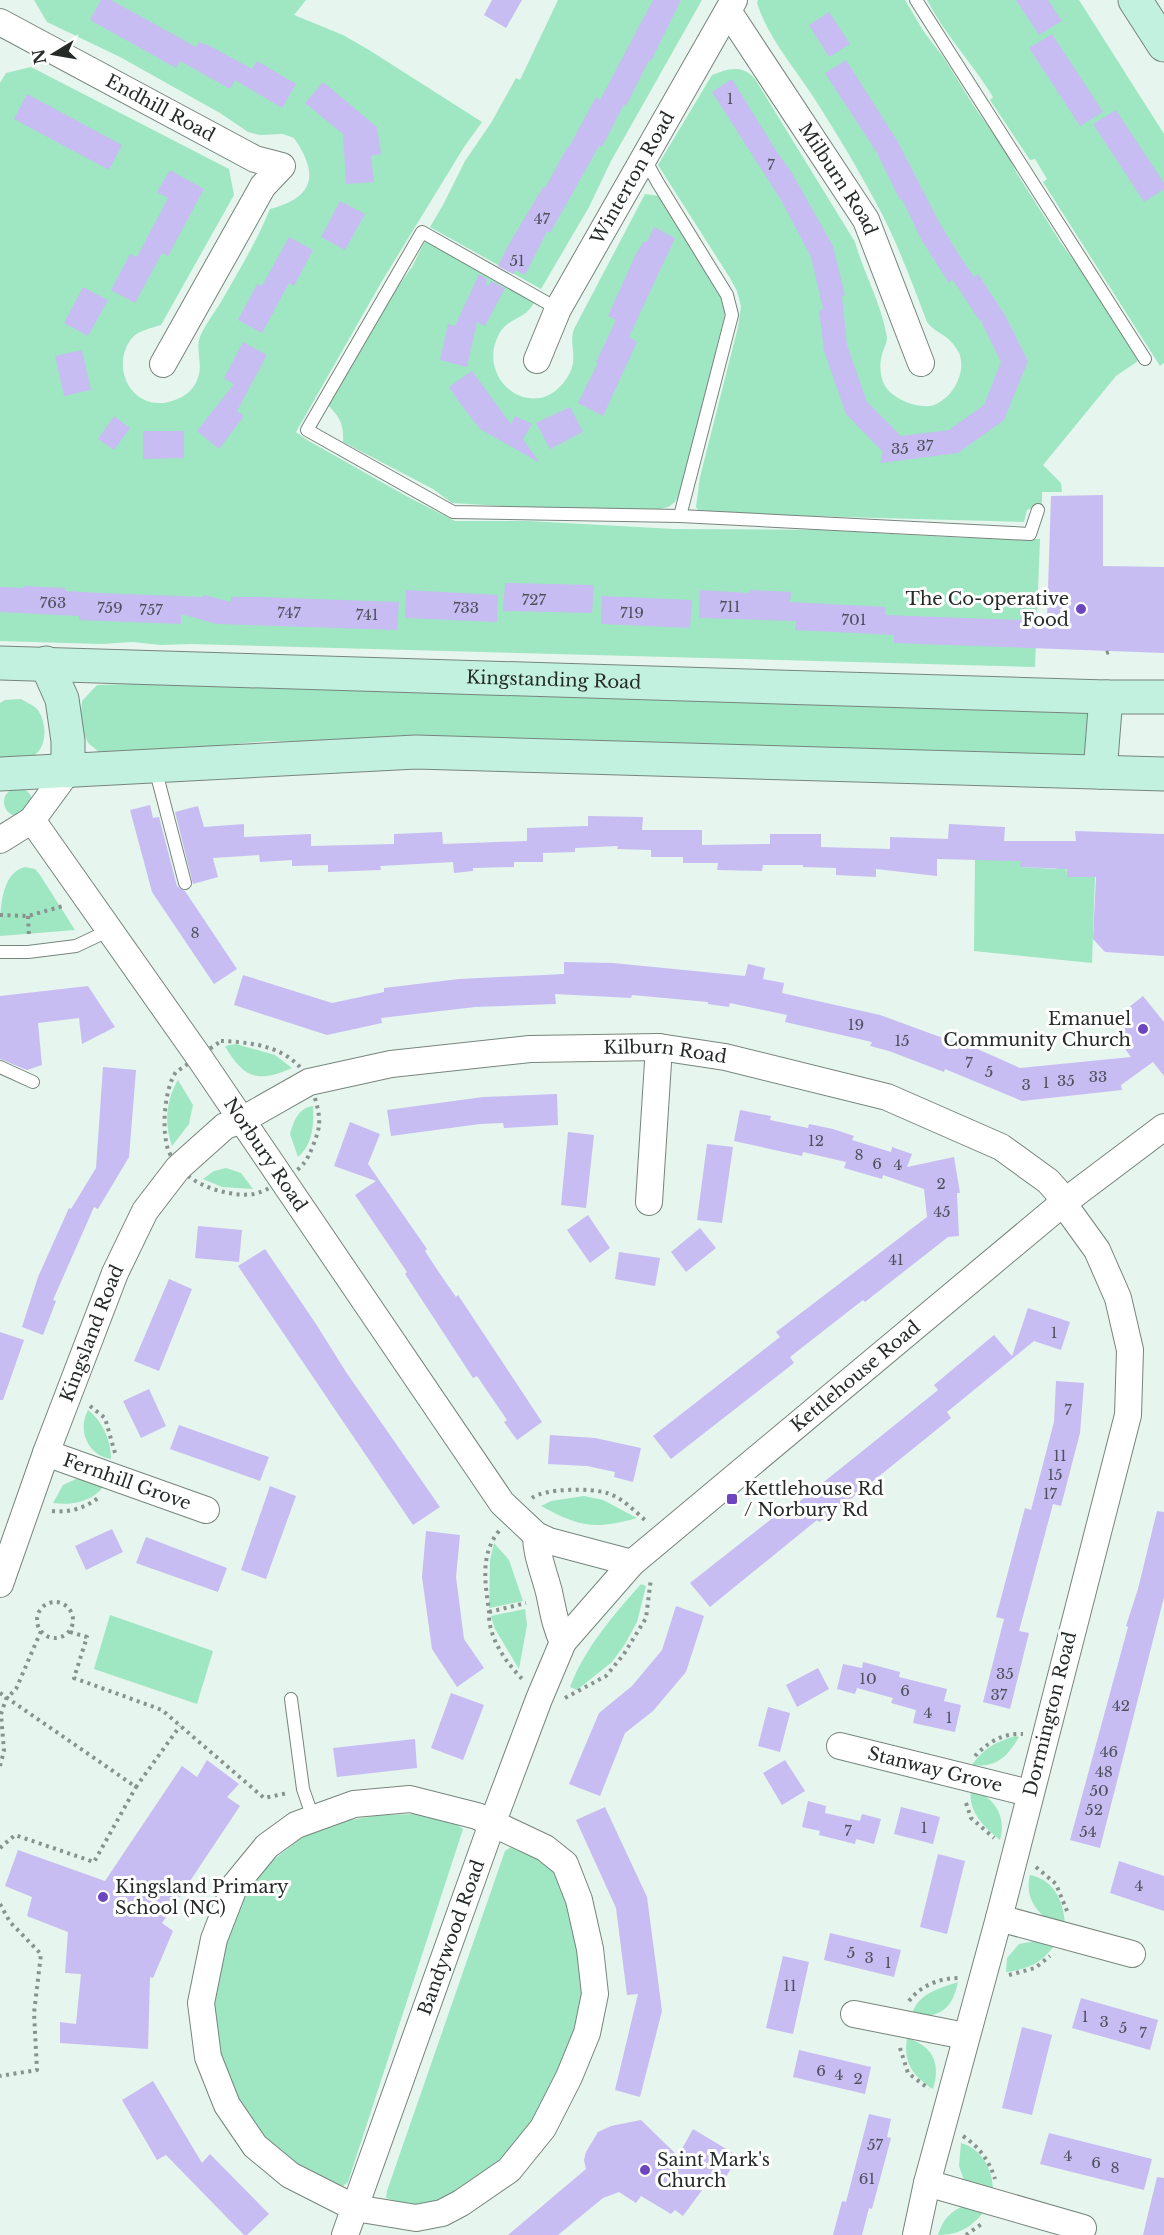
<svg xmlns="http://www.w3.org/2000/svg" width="1164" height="2235" font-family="'Libre Baskerville',serif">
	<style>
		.green { fill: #9fe6c2 }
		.building { fill: #c7bdf3 }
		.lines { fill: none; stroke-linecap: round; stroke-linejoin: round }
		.lane-casing { stroke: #77857d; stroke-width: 14 }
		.street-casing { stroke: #77857d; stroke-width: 28 }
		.secondary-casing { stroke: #77857d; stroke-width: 35 }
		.path { stroke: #89938e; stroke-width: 4; stroke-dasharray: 3 4.5; stroke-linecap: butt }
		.lane { stroke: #fff; stroke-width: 12 }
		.street { stroke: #fff; stroke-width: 26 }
		.secondary { stroke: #c3f1df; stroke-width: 33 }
		.poi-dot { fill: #6c46bf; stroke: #fff; stroke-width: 2 }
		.labels { text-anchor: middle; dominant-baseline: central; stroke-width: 6; stroke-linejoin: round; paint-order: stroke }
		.number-label { font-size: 15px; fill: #4e505b }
		.street-label { font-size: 18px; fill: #262b28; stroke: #fff }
		.poi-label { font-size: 18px; fill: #262b28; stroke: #fff; text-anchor: start }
	</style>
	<rect width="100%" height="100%" fill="#e6f5ed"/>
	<path class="green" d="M34,0H306L294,15L343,35L369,50L482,122L464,147L382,281L296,432L307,440L408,497L455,521H528L674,529L820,530L966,538L1040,539L1035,667L190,644L161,645L133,642L102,644L0,641V83L6,73L31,67L229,169L234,195L161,325C152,328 139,330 132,338C111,364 128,406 163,403C172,402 185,397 191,390C208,370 194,353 200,337C205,325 214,313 221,302C238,272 257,241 270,209C315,197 319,174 294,138L283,134L260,135L248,132L220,113L120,57L47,22Z
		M558,0H702L611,161L589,207L541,289L430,227L443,205L465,161L491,123L516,78L520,80Z
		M758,0H905L924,32L944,58L975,108L1006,151L1016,172L1061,243L1098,294L1138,361L1116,376L1043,465L1061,483L1062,492H1042V504L1027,510L1024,522L701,513L696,507L700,477L738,327L741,306L737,291L730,278L658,165L712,75C728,69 742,64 755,79L855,242C864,274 882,305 887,338C887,344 883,349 882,355C879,364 880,377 885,386C893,399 919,410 934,405C953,398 967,372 959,353C949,333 935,334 927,322C913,285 899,247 881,212C861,174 839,137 816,101C796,69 769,40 757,3Z
		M927,0H1079L1164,134V363L1160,366L1043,182L1047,179L1035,159L1030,160L990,100L993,97C973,64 945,35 927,0Z
		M645,194L659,196L717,288L726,309L698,428L679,496L675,502L668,507L656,510L535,508L452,503L433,489L343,442C344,425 340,417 328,405L397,288L412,267L426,239L536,301C533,304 530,309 527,312C517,320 506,321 499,334C474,381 536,426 567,378C580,357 568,347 574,329Z
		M136,684L1095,705L1086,759L267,741L105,757L88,743L80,724L82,701L97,685Z
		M21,699C26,702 33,705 37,709C48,722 48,752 29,758C21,761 8,759 0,759V703L5,700Z
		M4 802a14 14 0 1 1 28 0a14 14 0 1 1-28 0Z
		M975,859L1021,861V867L1056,869L1066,861L1067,877H1095L1092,963L974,951Z
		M25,867L35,869L40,875L75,930L0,936C0,912 0,873 25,867Z
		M236,1044L275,1055L292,1068C258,1083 244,1079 225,1046Z
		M178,1080L193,1105L189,1124L172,1146C164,1124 166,1100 178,1080Z
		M313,1106C314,1124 313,1144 298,1157L290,1134C294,1121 298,1108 313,1106Z
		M226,1168L241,1173L253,1189L222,1187L203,1179L214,1171Z
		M88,1410C103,1422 111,1440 111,1459C88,1455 77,1431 88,1410Z
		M80,1477L107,1481C96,1501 74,1506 53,1503L63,1485Z
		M584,1496L603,1500L637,1518C594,1530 580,1527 541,1506L551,1501Z
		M494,1543L509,1560L523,1601L489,1608L490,1560Z
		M641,1584L646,1586L637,1622L625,1644L612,1662L577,1690L570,1687C586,1646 613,1616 641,1584Z
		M525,1609L527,1625L519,1669L495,1629L491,1616Z
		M110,1615L213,1651L197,1704L94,1669Z
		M1015,1736L1019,1737C1007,1757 996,1768 972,1765C984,1748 996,1742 1015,1736Z
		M971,1790C994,1796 1007,1816 1000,1840C984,1827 968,1812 971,1790Z
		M416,1814L451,1821L463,1829L348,2182L339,2189L308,2175L278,2152L254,2126L231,2091L214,2043V1970L228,1940L233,1914L245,1891L268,1864L304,1836L345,1821L380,1815Z
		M511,1847L536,1857L552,1868L560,1881L573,1914L584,1981L582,2019L526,2139L462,2191L437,2202L409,2205L386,2198L387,2191L505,1851Z
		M1030,1875C1056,1880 1065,1905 1065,1928C1042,1920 1023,1901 1030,1875Z
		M1040,1940L1057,1942C1043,1962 1030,1969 1006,1972L1007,1958L1019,1944Z
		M958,1982C952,2011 939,2017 911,2017C917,1993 938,1989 958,1982Z
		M907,2038C933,2046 941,2063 933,2089C913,2076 903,2063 907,2038Z
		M961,2143C983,2149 994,2172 993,2194L964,2180L959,2166Z
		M967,2205L986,2209C973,2226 960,2235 938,2235C943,2219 951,2210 967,2205Z"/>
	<path class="building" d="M101,0H111L196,47L199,42L208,45L252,69L257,61L296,84L282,108L235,80L230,89L180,61L176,68L90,20Z
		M492,0H522L506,28L484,15Z
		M653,0H681L651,61L649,60L626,106L624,104L602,147L599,146L550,233L547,231L525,275L516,270L513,274L498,266L509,244L543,187L545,188L568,146L569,147L596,97L600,100Z
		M1016,0H1048L1062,21L1039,35Z
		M829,12L850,44L829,57L809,25Z
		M1052,34L1103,112L1080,126L1029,48Z
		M846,60L898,142L939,222L958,253L974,277L978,274L1005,315L1028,361L1004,420L958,453L880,463L883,452L846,414L824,351L819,310L823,309L811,257L781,200L712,92L732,79L775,149L792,173L833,246L845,295L842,296L847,345L867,402L901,436L949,430L984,405L1001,362L980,319L979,320L953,280L949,283L921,239L902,199L900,200L877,153L825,73Z
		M323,82L377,127L381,154L371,156L374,182L346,184L343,134L305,103Z
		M27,94L122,145L109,170L14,119Z
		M1116,110L1164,183V189L1144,202L1093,124Z
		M170,170L204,189L168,256L162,253L135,303L111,290L130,254L137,257L168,198L157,192Z
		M340,201L365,214L345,250L321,237Z
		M654,227L675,238L629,337L637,342L603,416L578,403L598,363L596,362L616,320L608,316L635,256L644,241L647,242Z
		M289,237L313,250L294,286L289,283L262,333L238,320L257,284L262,286Z
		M479,274L487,279L486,284L489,286L491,281L505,288L485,326L477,322L467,367L440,360L448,324L455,326Z
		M83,287L108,300L88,336L64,323Z
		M243,342L267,355L237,411L244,416L219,449L197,431L234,384L224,378Z
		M82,350L91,390L64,396L55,356Z
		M472,371L511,424L515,416L532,424L523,439L540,463L480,429L459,402L449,387Z
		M570,407L583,432L550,449L536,423Z
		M114,416L130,428L114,450L98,439Z
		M143,431H184V458L143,459Z
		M1103,495V566L1164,567V653L894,643V635L795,630L796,621L699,618L700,590L749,593V590L791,592L790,602L886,607L885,615L1047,621L1051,496Z
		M505,583L594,585L592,613L503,611Z
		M24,586L65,588V591L100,593L203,597L204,595L231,602V597H260L399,602L397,630L217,624L181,614V624L79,620V616L0,612V587L24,588Z
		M406,590L498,595L497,622L405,618Z
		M602,596L692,600L690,628L601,624Z
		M150,805L153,818L159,817L177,886L185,891L237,969L214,984L152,892L130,810Z
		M198,806L204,827L244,824V837L311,834V846L394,844V834L442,832L443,844L527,841V828L588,826V816L643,817L642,830H702V845L770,844V834H821V847L890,849V837L948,839L949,824L1005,827L1004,841H1076L1075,831L1164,834V956L1105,952L1093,939L1096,877H1067V869L1020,867L1021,861L937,859V876L876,869V877L836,875V868L803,867V865H763L762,871L717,870L718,863H683V857H651V850L617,849L618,846L575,848V852L543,853V862H514V867L473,868V871L454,873L453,862L380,866L381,870L328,872V865L292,866V860L260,862L259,855L213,858L218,877L193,884L175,812Z
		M564,962L613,963L745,976L748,964L765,968L763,979L784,983L782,993L880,1015L965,1046L966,1044L1020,1068L1131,1057L1120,1042L1127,1036L1114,1019L1143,996L1164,1022V1076L1153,1062L1121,1085L1122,1090L1022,1101L945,1069L944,1072L889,1051L870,1046L872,1042L785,1022L787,1015L730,1003L729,1007L708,1004V1002L632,995L631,998L555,994L556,1004L475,1007L381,1018L382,1023L327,1035L234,1005L243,975L332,1003L384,992V988L459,979L564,974Z
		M88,986L115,1027L82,1044L79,1018L38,1023L42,1065L27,1070L0,1059V996Z
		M103,1067L136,1070L129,1157L98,1209L94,1207L53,1300L56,1301L43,1335L22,1327L38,1277L69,1208L71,1209L96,1168Z
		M557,1094L558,1125L504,1128L503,1123L480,1124L391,1136L387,1110L483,1097Z
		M740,1110L771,1116L770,1120L808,1128L809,1124L833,1129L854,1136L852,1140L891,1152L892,1147L912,1154L907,1167L954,1157L960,1193H957L959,1236L948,1237L865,1302L863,1300L827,1328L790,1357L794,1363L671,1459L653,1436L780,1337L776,1332L927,1217L924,1189L883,1175L882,1179L844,1168L846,1162L803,1152L802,1156L734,1141Z
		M350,1122L380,1134L368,1164L427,1249L425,1251L438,1271L456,1297L458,1295L542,1422L517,1440L504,1422L507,1420L477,1376L473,1378L405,1274L407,1272L355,1195L376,1181L334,1166Z
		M568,1132L594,1135L586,1208L561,1205Z
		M707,1144L733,1147L722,1223L697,1220Z
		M588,1215L610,1248L590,1263L567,1230Z
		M198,1226L242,1230L239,1262L195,1258Z
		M700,1228L716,1248L686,1272L671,1252Z
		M265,1249L316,1324L346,1372L440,1507L413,1525L238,1266Z
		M619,1252L660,1258L655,1286L615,1279Z
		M169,1279L192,1289L159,1371L134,1361Z
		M1028,1308L1070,1322L1061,1350L1034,1341L947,1412L951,1418L836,1511L819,1522L817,1520L710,1607L690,1583L793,1502L795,1505L870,1445L938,1390L934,1385L994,1335L1012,1356Z
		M0,1332L24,1340L3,1400H0Z
		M1056,1381L1084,1383L1080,1433L1061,1506L1053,1504L1019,1631L1029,1633L1010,1709L983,1702L1004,1619L996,1617L1025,1508L1031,1510L1054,1422Z
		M149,1389L166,1426L141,1438L123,1401Z
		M179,1425L269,1457L260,1481L170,1449Z
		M550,1435L595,1438L641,1448L633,1482L614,1477L615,1472L587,1466L548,1464Z
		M270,1486L296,1496L266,1579L241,1570Z
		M1157,1511L1164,1512V1597L1100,1848L1070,1840L1128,1627L1126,1626L1138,1589Z
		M112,1529L123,1552L86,1570L75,1546Z
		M426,1531L460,1535L456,1577L464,1639L484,1668L457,1687L432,1649L422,1577Z
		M146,1537L227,1568L218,1592L136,1563Z
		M676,1606L704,1616L686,1672L653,1711L625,1733L600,1796L569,1784L599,1713L632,1686L662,1650Z
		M863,1662L900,1672L899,1677L947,1689L944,1701L961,1705L955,1732L913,1723L916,1710L891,1703L893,1698L857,1688L855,1694L837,1689L843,1664L862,1668Z
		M818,1668L829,1689L797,1707L786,1685Z
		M451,1693L484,1705L463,1760L431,1748Z
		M768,1707L790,1713L780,1752L758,1746Z
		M415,1739L417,1768L337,1777L333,1748Z
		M207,1760L239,1784L227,1797L240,1806L162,1923L173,1931L153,1978L150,1977L148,2049L60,2043V2022L76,2024L81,1974L65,1973L68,1932L27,1916L32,1897L5,1886L18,1850L105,1881L182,1766L197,1777Z
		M785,1760L805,1791L782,1805L763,1773Z
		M808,1801L826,1806L825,1813L860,1821L862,1814L881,1819L874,1844L856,1839L855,1844L819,1835L820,1831L802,1827Z
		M605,1807L647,1897L662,2011L640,2097L615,2090L638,1994L627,1995L616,1908L576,1820Z
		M901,1807L940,1817L933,1844L894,1834Z
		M938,1854L965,1861L947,1934L920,1927Z
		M1119,1861L1164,1876V1911L1110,1893Z
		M830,1933L901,1950L894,1977L824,1960Z
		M783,1956L809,1962L793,2034L766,2028Z
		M1081,1998L1158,2020L1150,2050L1072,2028Z
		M1022,2027L1052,2035L1032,2115L1002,2108Z
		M799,2050L871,2067L865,2094L793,2077Z
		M153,2081L202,2163L210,2154L269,2214L247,2235H244L166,2155L157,2160L122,2100Z
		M869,2114L891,2119L887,2137L891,2138L872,2209L869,2208L862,2235H833L842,2201L846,2202Z
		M641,2120L678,2156L693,2129L738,2156L726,2177L716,2171L683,2216L675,2210L671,2214L641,2196L636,2203L619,2192L603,2198L558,2235H508L586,2169L584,2160L586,2152L598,2132L611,2126Z
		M1049,2133L1152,2159L1144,2190L1040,2164Z
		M1157,2177L1164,2178V2235H1143Z"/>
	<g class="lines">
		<defs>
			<path id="lane" d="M916,0L1145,359
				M644,158L658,183L727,295L732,315L680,516
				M558,309L422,232L307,430L453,512L680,516L1030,534L1038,510
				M155,768L185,883
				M0,952H28L76,946L110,930
				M0,1067L33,1082
				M291,1699L303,1789L313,1818"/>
			<g id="street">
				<path id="s1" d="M728,11L866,220L921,363"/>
				<path id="s2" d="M0,22L255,159L282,166L263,186L163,364"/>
				<path id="s3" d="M537,360L558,309L734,0"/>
				<path id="s4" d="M32,820L199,1057L502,1503L536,1535L549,1541L632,1563"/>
				<path d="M0,840L32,820L68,771"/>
				<path d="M649,1202L659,1047"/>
				<path id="s5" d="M46,1453L206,1510"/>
				<path d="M536,1535C536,1555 544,1572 549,1592C553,1610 555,1626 563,1642"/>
				<path id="s6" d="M0,1584L46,1453L115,1273L145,1211L178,1168L225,1126L242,1120L309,1082L391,1064L530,1049L659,1047L725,1057L887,1097L1001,1147L1048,1181L1057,1191L1063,1203L1097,1250L1118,1298L1130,1350L1128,1415L999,1918L927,2183L916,2235"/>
				<path id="s7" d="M840,1746L1029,1793"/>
				<path d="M410,1799L477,1816L545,1848L565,1864L579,1900L590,1949L595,1994L587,2033L569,2077L543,2128L509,2170L461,2203L442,2213L416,2218L355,2208L290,2175L255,2146L227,2105L208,2057L201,2003L214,1939L235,1885L267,1846L296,1825L354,1804Z"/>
				<path d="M999,1918L1132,1954"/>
				<path d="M854,2014L965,2036"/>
				<path d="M927,2183L1083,2228"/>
				<path id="s8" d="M345,2235L492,1824L539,1699L563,1642L632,1563L1063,1203L1164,1127"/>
			</g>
			<g id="secondary">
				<path d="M1135,0L1164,45"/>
				<path id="s9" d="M0,663L1106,697H1164"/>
				<path d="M46,663L62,699L68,741V771"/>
				<path d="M1100,772L1106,697"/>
				<path d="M0,774L416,752L1164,774"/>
			</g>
		</defs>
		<use href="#lane" class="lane-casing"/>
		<use href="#street" class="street-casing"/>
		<use href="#secondary" class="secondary-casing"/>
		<path class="path" d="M1106,653L1109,652
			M0,915L28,916L63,906
			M28,916L29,937
			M221,1041C247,1042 278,1045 298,1065C309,1077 321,1109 319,1125C319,1132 309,1158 304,1163C297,1173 266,1192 254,1194C240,1196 226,1193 213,1189C193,1182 178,1171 169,1152C161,1133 164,1089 176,1072Z
			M90,1406L105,1418L115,1453
			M532,1498C545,1488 591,1488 607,1493C621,1497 635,1511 646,1521
			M52,1511C69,1513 85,1508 98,1498
			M499,1531C480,1554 485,1583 489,1611C489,1617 489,1623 491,1629C496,1649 510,1666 523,1680
			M37 1620a18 18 0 1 1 36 0a18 18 0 1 1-36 0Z
			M489,1612L526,1603
			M70,1632L87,1637L74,1678L162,1710L264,1798L288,1793
			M0,1693L136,1787L180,1726
			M565,1698L606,1676L624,1654L646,1618L651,1578
			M975,1756C988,1742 1003,1733 1023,1734
			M0,1766L4,1751L1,1714L6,1699L16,1689L41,1631
			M966,1803L971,1818L994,1838
			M0,1848L15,1835L94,1862L136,1787
			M1036,1867L1056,1884L1067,1911
			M0,1904L10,1922L41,1954L34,2013L37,2070L0,2076
			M1009,1975L1035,1968L1050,1956
			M909,2001C921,1985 940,1978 960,1978
			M900,2048L908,2073L929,2089
			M963,2136C979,2147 989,2160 995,2179
			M966,2235L983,2223"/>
		<use href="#lane" class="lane"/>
		<use href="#street" class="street"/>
		<use href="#secondary" class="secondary"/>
	</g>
	<g class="poi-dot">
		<circle cx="1081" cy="609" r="6"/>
		<circle cx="1143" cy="1029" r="6"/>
		<rect x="726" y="1493" width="12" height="12" rx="3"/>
		<circle cx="103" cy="1897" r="6"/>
		<circle cx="645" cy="2170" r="6"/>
	</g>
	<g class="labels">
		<g class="number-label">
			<text x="730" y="98">1</text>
			<text x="771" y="164">7</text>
			<text x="542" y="218">47</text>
			<text x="517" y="260">51</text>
			<text x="925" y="445">37</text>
			<text x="900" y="448">35</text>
			<text x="534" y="599">727</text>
			<text x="53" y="602">763</text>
			<text x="730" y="606">711</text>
			<text x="110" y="607">759</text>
			<text x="466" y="607">733</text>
			<text x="151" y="609">757</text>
			<text x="289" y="612">747</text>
			<text x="632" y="612">719</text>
			<text x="367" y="614">741</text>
			<text x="854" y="619">701</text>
			<text x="195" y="932">8</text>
			<text x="856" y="1024">19</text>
			<text x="902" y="1040">15</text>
			<text x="969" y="1062">7</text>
			<text x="989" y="1071">5</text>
			<text x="1098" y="1076">33</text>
			<text x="1066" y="1080">35</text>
			<text x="1046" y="1082">1</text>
			<text x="1026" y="1084">3</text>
			<text x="816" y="1140">12</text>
			<text x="859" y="1154">8</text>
			<text x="877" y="1163">6</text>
			<text x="898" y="1164">4</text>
			<text x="941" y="1183">2</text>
			<text x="942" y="1211">45</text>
			<text x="896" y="1259">41</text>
			<text x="1054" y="1332">1</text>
			<text x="1068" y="1409">7</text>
			<text x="1060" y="1455">11</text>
			<text x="1055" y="1474">15</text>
			<text x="1050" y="1493">17</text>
			<text x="1005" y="1673">35</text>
			<text x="868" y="1678">10</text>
			<text x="905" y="1690">6</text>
			<text x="999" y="1694">37</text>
			<text x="1121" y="1705">42</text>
			<text x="928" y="1712">4</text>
			<text x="949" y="1717">1</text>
			<text x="1109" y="1751">46</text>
			<text x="1104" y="1771">48</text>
			<text x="1099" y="1790">50</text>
			<text x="1094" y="1809">52</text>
			<text x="924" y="1827">1</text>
			<text x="848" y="1830">7</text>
			<text x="1088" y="1831">54</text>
			<text x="1139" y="1885">4</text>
			<text x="851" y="1952">5</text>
			<text x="869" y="1957">3</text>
			<text x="888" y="1962">1</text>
			<text x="790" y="1985">11</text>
			<text x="1085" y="2016">1</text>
			<text x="1104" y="2021">3</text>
			<text x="1123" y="2027">5</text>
			<text x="1143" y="2032">7</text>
			<text x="821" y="2070">6</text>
			<text x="839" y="2074">4</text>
			<text x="858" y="2078">2</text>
			<text x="875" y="2144">57</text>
			<text x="1068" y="2155">4</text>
			<text x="1096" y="2162">6</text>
			<text x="1115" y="2167">8</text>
			<text x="867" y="2178">61</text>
		</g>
		<g class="street-label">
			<text stroke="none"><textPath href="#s2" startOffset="182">Endhill Road</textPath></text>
			<text stroke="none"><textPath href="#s3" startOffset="206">Winterton Road</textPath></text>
			<text stroke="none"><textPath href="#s1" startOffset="201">Milburn Road</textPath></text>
			<text stroke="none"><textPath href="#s9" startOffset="554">Kingstanding Road</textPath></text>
			<text stroke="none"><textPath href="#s6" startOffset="972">Kilburn Road</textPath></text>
			<text stroke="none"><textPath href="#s4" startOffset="408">Norbury Road</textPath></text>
			<text stroke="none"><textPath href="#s6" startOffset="267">Kingsland Road</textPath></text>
			<text stroke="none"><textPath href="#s8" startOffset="1028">Kettlehouse Road</textPath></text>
			<text stroke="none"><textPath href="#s5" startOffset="86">Fernhill Grove</textPath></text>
			<text transform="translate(1050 1714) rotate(-76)">Dormington Road</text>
			<text stroke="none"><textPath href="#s7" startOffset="98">Stanway Grove</textPath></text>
			<text stroke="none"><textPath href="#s8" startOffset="316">Bandywood Road</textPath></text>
		</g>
		<g class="poi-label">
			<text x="1069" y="599" text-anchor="end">The Co-operative<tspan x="1069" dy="21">Food</tspan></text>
			<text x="1131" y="1019" text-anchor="end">Emanuel<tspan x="1131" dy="21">Community Church</tspan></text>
			<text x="744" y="1489">Kettlehouse Rd<tspan x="744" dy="21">/ Norbury Rd</tspan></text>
			<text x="115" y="1887">Kingsland Primary<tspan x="115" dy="21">School (NC)</tspan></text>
			<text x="657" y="2160">Saint Mark's<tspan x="657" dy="21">Church</tspan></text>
		</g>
	</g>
	<g transform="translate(54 54) rotate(259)" stroke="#ffffff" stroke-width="4.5" paint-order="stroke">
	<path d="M0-4.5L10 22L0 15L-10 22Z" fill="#262b28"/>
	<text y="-9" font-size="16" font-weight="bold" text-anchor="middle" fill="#262b28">N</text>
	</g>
</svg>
